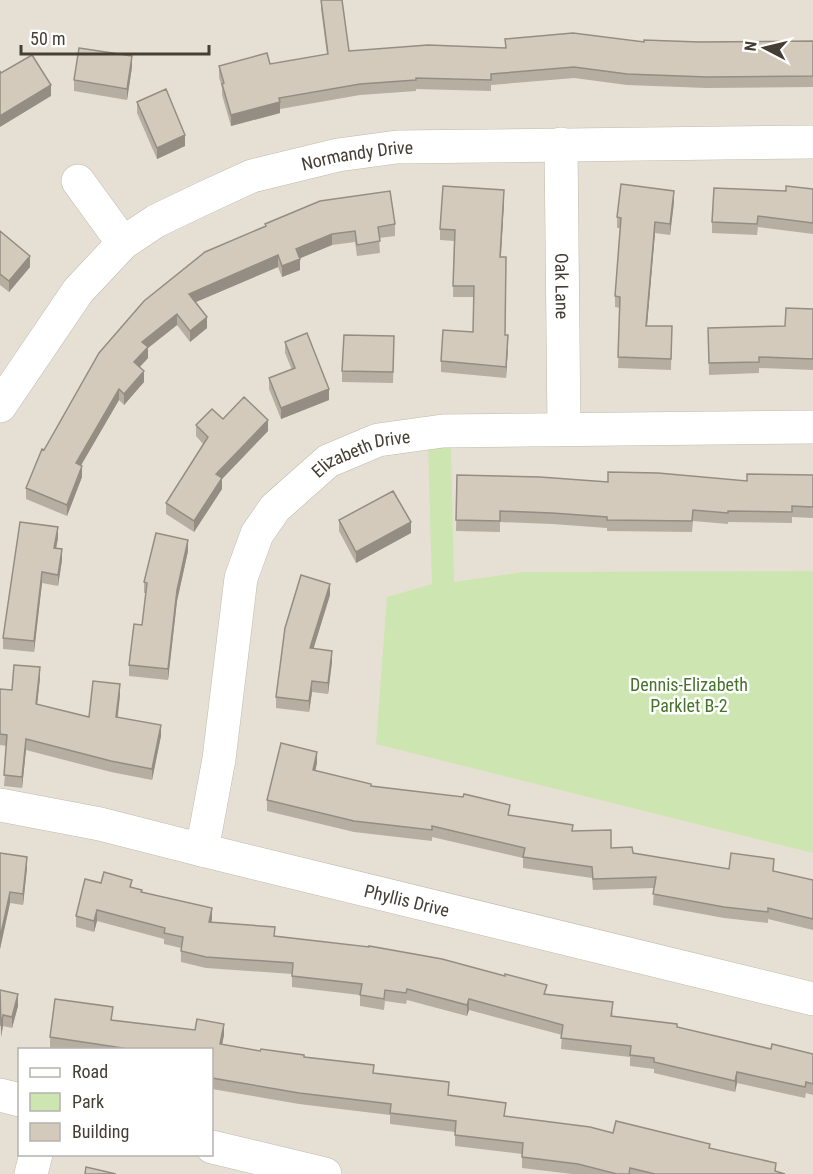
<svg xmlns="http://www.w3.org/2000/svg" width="813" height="1174" font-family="'Roboto Condensed',sans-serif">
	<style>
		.residential { fill: #e6e0d4; fill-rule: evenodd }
		.green { fill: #cde5b0 }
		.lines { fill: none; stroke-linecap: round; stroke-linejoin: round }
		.minor-casing { stroke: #c0b9ab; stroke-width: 34 }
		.minor { stroke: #fff; stroke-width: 33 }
		.wall { fill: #b5aea1 }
		.shaded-wall { fill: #948d83 }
		.building { fill: #d3cabb; stroke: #948d83; stroke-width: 1.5 }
		.labels { text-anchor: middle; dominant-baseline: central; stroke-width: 5; stroke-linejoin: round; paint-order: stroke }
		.street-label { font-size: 18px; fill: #443e35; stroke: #fff }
		.park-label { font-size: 18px; fill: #46732b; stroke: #fff }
	</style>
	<rect width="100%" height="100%" fill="#f2eee5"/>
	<path class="residential" d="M0,0H813V1174H0ZM20,1050H212V1154H20Z"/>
	<path class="green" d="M428,445L451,446L454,582L524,572L813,571V853L376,744L387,597L432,584Z"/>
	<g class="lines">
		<defs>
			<g id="minor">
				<path id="s1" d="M561,144L564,429"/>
				<path d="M78,181L123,243"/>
				<path id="s2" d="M0,406L78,291L123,243L156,221L204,198L252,176L338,155L397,147L813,142"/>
				<path id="s3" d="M0,805L100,824L202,850L813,999"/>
				<path id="s4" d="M202,850L219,759L241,578L257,534L275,508L328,461L378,440L443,431L813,427"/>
				<path d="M0,1095L20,1100"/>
				<path d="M212,1147L325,1174"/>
				<path d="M31,1174L36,1154"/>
			</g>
		</defs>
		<use href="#minor" class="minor-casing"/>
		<use href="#minor" class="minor"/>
	</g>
	<path class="wall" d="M321,0L349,51L505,48V39L644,42L813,41V87L707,88L627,85L574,78L491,85V91L416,89V91L360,95L280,109V113L231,126L222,95V88L219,77V66L270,64L327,55L321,9Z
		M132,67L127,100L74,91V80Z
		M137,102L185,146L157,159L137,113Z
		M813,189V234L758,227L757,235L712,233V222L786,191Z
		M504,201L501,257L505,335L508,346L506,378L441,372V361L473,332L474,297H453L454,241L440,240V229Z
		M674,202L670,235L655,233L647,326H672L671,370L618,368L620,308L615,307V296L620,228H617V217Z
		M265,224H395V236L379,238L380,253L357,256L355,242L332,245L300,258V270L282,277L278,267L195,302L207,328L190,342L177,325L148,348V358L140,367L144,382L124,405L119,400L81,465L82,477L67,516L26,499V488L44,450L99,353L265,226Z
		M0,231L30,267L9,292L0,285Z
		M813,309V370L759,368V373L709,375L708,328L785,326Z
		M285,342L329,400L281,419L269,389V378L292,370L285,353Z
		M394,347L393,383L342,382V371Z
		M223,419L268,431L222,479V489L194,532L166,514V503L203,444L196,436V425Z
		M457,475L608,482L747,481L813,475V518L792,517V523L728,522V524L693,521L692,532L607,531V528L552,524L500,522V532L456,531Z
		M339,520L411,533L356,563L339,531Z
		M58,538L56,548L62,560L58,586L42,583L34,652L3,649V638Z
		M188,551L177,601L168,680L129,676V665L142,625L146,593H144V582Z
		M330,595L313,649L332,662L328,694L312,692L309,712L276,708V697Z
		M40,678L37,704L89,717L120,695L118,717L161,736L152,780L111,772L26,750L22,788L4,786L7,746L0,745V689L12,690Z
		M317,763L315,771L371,786L510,816L573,831L611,848L633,853L729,869L774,871L813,880V930L768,919V923L724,918L653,905L654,888L593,890L592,878L523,868V858L432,837V841L354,832L267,811V800Z
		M0,853L27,868L23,905L10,903L0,949Z
		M101,883L132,887L142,893L212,919L211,922L547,994L613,1013L612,1016L677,1027L771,1049L813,1054V1095L806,1093L805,1098L737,1083L735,1092L654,1073V1069L630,1066V1057L561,1049L562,1035L469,1010L467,1016L407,1000L406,1004L385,1001L384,1010L360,1006V995L292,987V974L206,968L181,962V948L164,944V939L97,921L94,932L76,927V916Z
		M0,990L18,1006L12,1028L3,1026L1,1037Z
		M112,1020L224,1035L222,1044L260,1051L304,1057L374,1073L449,1095L505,1116L710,1148L785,1174H572L522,1168V1154L455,1146V1132L390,1124V1115L299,1104L212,1089V1050H60L50,1048V1037Z"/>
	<path class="shaded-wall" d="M132,56V67L127,100V89Z
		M51,85V96L0,127V116Z
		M280,102V113L231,126V115Z
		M185,135V146L157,159V148Z
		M504,190V201L500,268V257Z
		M674,191V202L670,235V224Z
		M655,222V233L646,337V326Z
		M332,234V245L296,260V249Z
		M278,255V267L189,305V294Z
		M30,256V267L9,292V281Z
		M300,259V270L282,277V266Z
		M177,314V325L148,348V358L134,373V362L142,342Z
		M207,317V328L190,342V331Z
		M508,335V346L506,378V367Z
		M144,371V382L124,405V394Z
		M119,389V400L76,474V463Z
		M329,389V400L281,419V408Z
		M268,420V431L222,479V489L194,532V521L216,474Z
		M82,466V477L67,516V505Z
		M411,522V533L356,563V552Z
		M58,527V538L54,559V548Z
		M188,540V551L177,601L168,680V669L177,590Z
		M62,549V560L58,586V575Z
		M42,572V583L34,652V641Z
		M330,584V595L310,660V648Z
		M332,651V662L328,694V683Z
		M40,667V678L36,715V704Z
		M312,681V692L309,712V701Z
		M120,684V695L116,728V717Z
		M161,725V736L152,780V769Z
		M26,739V750L22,788V777Z
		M317,752V763L313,781V770Z
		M27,857V868L23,905V894Z
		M10,892V903L0,949V938Z
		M212,908V919L209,933V922Z
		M97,910V921L94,932V921Z
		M18,994V1006L12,1028V1017Z
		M469,999V1010L467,1016V1005Z
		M3,1015V1026L1,1037V1026Z
		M224,1024V1035L220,1055V1044Z
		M737,1072V1083L735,1092V1081Z"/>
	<path class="building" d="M321,0H342L349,51L428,45L506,48L505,39L573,33L644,42V40L699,42L813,41V76L707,77L627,74L574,67L491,74V80L416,78V80L360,84L279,98L280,102L231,115L222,84L224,83L219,66L267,53L270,64L328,54Z
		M79,48L132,56L127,89L74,80Z
		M32,55L51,85L0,116V71L1,73Z
		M166,89L185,135L157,148L137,102Z
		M621,184L674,191L670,224L655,222L646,326H672L671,359L618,357L620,297L615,296L621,218L617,217Z
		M443,186L504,190L500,257H506L505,335H508L506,367L441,361L443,330L473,332L474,286H453L455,230L440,229Z
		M786,186L813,189V223L758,216L757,224L712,222L714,188L786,191Z
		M390,191L395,224L378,227L380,241L357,245L355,231L332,234L296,249L300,259L282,266L278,255L189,294L207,317L190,331L177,314L142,342L148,347L134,362L144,371L124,394L119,389L76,463L82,466L67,505L26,488L42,449L44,450L99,353L144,301L205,252L266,226L265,224L320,201Z
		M0,231L30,256L9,281L0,274Z
		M786,308L813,309V359L759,357V362L709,363L708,328L785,326Z
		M307,333L329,389L281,408L269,378L295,368L285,342Z
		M344,335L394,336L393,372L342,371Z
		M244,397L268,420L216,474L222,478L194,521L166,503L208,437L196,425L212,409L223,419Z
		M608,472L658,473L747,481V474L813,475V507L792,506V512L728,511V513L693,510L692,521L607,520V517L552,513L500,511V521L456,520L457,475L540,477L608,482Z
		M393,491L411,522L356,552L339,520Z
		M20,522L58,527L54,548L62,549L58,575L42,572L34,641L3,638Z
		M156,533L188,540L177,590L168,669L129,665L134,624L142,625L147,583L144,582Z
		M301,575L330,584L310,648L332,651L328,683L312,681L309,701L276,697L285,628Z
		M14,665L40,667L36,704L89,717L93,681L120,684L116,717L161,725L152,769L111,761L26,739L22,777L4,775L7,735L0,734V689L12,690Z
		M281,743L317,752L313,770L371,784V786L463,797L464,794L510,805L508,815L573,825L572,831L611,830V848L632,847L633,853L729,869L731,853L774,859L773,871L813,880V919L768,908V912L724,907L653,894L656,877L593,879L592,867L523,857L525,848L432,826V830L354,821L267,800Z
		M0,853L27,857L23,894L10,892L0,938Z
		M104,872L132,880L130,887L142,890L141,892L212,908L209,922L275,927L274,936L369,947V946L442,959L505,976V974L547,985L544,994L613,1002L611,1016L677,1024V1027L771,1049L772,1044L813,1054V1084L806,1082L805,1087L737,1072L735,1081L654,1062V1058L630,1055L631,1046L561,1038L563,1025L469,999L467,1005L407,989L406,993L385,990L384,999L360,995L362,984L292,976L293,963L206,957L181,951L183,937L164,933L165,928L97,910L94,921L76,916L85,879L101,883Z
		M0,990L18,994L12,1017L3,1015L1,1026Z
		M55,999L113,1007L111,1020L195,1030L197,1019L224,1024L220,1044L260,1051L261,1049L304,1055V1057L374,1065L373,1073L449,1082L448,1095L506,1103L504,1116L590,1127L613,1133L616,1121L710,1144L709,1148L776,1163L775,1171L785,1174H655L630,1168L629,1174H617L578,1164L522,1157L523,1143L455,1135L456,1121L390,1113L391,1104L299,1093L212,1078V1050H122L123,1048L50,1037Z
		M86,1167L116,1174H85Z"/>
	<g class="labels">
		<g class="street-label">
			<text stroke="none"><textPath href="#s2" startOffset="458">Normandy Drive</textPath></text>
			<text stroke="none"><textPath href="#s1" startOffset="142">Oak Lane</textPath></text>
			<text stroke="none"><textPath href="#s4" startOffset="458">Elizabeth Drive</textPath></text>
			<text stroke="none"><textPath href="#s3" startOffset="418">Phyllis Drive</textPath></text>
		</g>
		<g class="park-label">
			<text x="689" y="684">Dennis-Elizabeth<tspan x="689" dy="21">Parklet B-2</tspan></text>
		</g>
	</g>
	<rect x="18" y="1048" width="195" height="108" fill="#ffffff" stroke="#b4b2ae" stroke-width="1.5"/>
	<rect x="30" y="1068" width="30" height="9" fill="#ffffff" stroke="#b4b2ae" stroke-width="1.5"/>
	<text x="72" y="1078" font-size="18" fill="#443e35">Road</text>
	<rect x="30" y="1093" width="30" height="18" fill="#cde5b0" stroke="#b4b2ae" stroke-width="1.5"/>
	<text x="72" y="1108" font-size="18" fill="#443e35">Park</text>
	<rect x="30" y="1123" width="30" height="18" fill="#d3cabb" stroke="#b4b2ae" stroke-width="1.5"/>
	<text x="72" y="1138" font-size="18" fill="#443e35">Building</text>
	<g transform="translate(765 48) rotate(277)" stroke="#ffffff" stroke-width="4.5" paint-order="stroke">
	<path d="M0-4.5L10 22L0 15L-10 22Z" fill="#443e35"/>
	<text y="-9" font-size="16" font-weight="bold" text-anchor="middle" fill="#443e35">N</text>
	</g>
	<path d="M21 45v9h188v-9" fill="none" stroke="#443e35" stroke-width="3"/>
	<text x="30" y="45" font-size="18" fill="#443e35" stroke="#ffffff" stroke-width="4.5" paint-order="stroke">50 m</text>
</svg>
